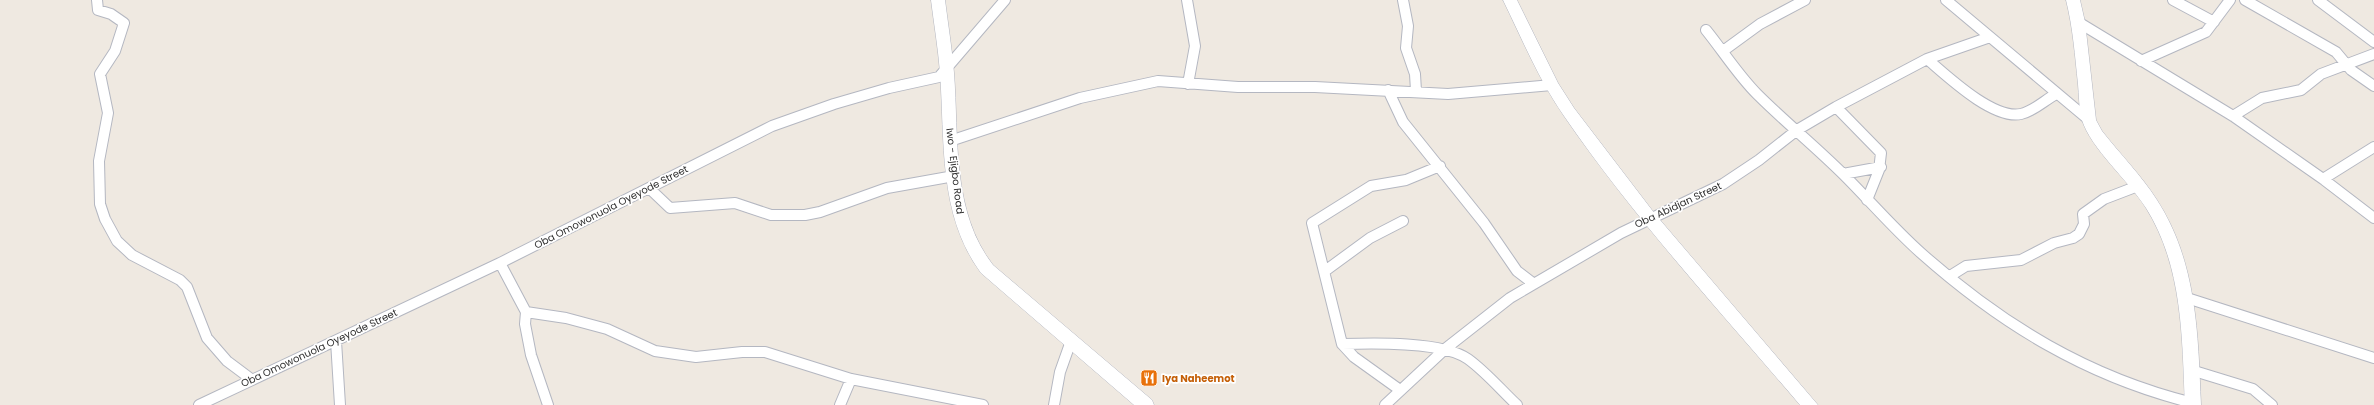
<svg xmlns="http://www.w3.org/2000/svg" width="2374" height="405" font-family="Poppins,sans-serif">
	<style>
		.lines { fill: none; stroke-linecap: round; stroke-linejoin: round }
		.street-casing { stroke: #b4b7c1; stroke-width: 12 }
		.secondary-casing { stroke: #b4b7c1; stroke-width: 1 }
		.street { stroke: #fff; stroke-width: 10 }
		.secondary { fill: #fff; fill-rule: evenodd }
		.labels { text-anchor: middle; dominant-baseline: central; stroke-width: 3.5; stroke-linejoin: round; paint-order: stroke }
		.street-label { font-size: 10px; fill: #2e2e2e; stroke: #fff }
		.food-label { font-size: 10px; font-weight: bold; fill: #c56008; stroke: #fff; text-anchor: start }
	</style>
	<rect width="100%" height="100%" fill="#efe9e1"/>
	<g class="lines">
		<defs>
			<path id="street" d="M97,0L98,10L111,14L124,23L115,51L100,74L108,113L99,161L100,204L105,219L117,241L132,255L180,280L187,287L207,338L227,361L251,379
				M1187,0L1195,46L1188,84
				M1403,0L1408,26L1406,48L1415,74L1416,91
				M1946,0L2089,120
				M2173,0L2214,22
				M2245,0L2336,52L2351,70L2374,86
				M2318,0L2374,42
				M2078,22L2233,116L2323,179L2374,218
				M1706,30C1723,51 1738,75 1757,94C1785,122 1816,147 1844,175C1870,201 1894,229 1921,253C2002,325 2088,377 2193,403
				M1723,51L1760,24L1805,0
				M1927,59C1947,76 1993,120 2021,114C2034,111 2045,100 2056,94
				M2141,61L2206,32L2230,0
				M1388,90L1403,122L1484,223L1517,271L1534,284
				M1836,107L1881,153L1879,170L1867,200
				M2233,116L2262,98L2301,90L2321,74L2374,54
				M950,141L1080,98L1158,81L1238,87H1315L1448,94L1552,85
				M1843,174L1881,167
				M2323,179L2374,147
				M649,188L670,208L735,203L771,215H805L820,212L887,188L954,176
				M500,263L526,312L525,324L531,355L548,405
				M1325,271L1370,238L1403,221
				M1950,276L1966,266L2021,260L2054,243L2073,238L2079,234L2084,224L2083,214L2104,199L2138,186
				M2187,298L2374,358
				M526,312L566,318L607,329L655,351L696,357L742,352H765L851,379L983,405
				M336,341L340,405
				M1342,344C1373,343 1443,341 1468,359C1486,372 1501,390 1517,405
				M2191,370L2253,389L2272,405
				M1400,390L1354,357L1342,344L1312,223L1371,186L1406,180L1440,166
				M199,405L500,263L772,126L834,104L889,88L939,77L1005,0
				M840,405L851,379
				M1054,405L1060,372L1071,341
				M1385,405L1445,349L1510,298L1621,233L1723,184L1759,160L1797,130L1836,107L1927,59L1990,37"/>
			<path id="secondary" d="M931,0H945C948,24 952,49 954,73C959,137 951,211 993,265L1152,400L1154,405H1134L981,273C938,215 945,141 940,72C938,48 934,24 931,0Z
				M1503,0H1517L1558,83L1574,108L1655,214L1818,405H1800C1719,310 1634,218 1564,116C1539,80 1522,39 1503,0Z
				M2066,0H2080L2085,22L2096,120L2102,131C2120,154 2141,175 2157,200C2197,262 2198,334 2201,405H2185C2182,338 2183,267 2146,208C2129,181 2091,149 2082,120C2079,109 2079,95 2078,84C2075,56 2073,28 2066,0Z"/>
		</defs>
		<use href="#street" class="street-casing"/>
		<use href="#secondary" class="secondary-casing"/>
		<use href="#street" class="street"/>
		<use href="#secondary" class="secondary"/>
	</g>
	<defs>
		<symbol id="restaurant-square" viewBox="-11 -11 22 22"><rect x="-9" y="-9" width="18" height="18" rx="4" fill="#e8710a" stroke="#fff"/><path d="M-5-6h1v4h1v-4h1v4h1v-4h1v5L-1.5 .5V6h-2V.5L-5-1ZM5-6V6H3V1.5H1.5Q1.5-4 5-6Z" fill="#fff"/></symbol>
	</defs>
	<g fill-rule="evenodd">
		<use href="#restaurant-square" x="1139" y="368" width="20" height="20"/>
	</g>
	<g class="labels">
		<g class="street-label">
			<text transform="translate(955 171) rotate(83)">Iwo - Ejigbo Road</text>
			<text transform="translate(1678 205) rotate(-25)">Oba Abidjan Street</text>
			<text transform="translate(611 207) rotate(-27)">Oba Omowonuola Oyeyode Street</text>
			<text transform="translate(319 348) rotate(-25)">Oba Omowonuola Oyeyode Street</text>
		</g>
		<g class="food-label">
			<text x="1162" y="378">Iya Naheemot</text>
		</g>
	</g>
</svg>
